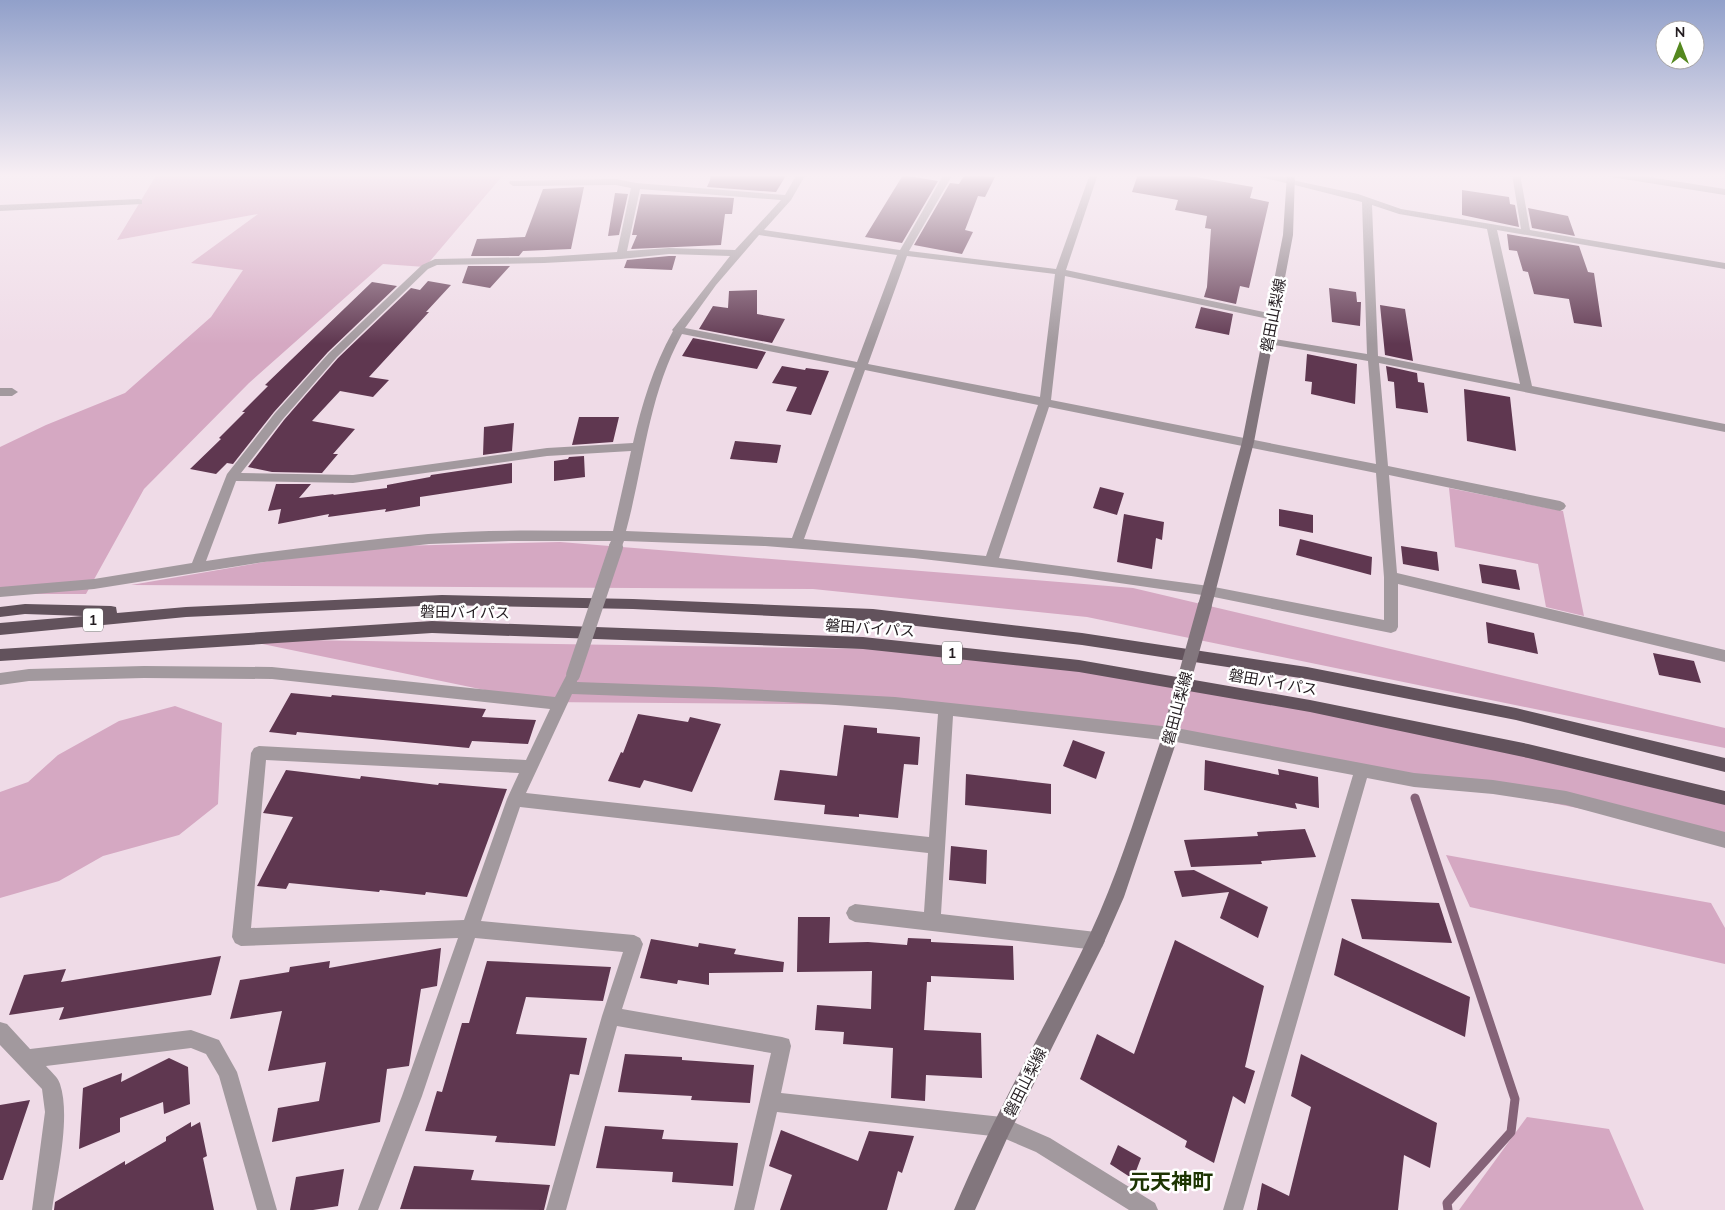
<svg xmlns="http://www.w3.org/2000/svg" width="1725" height="1210" font-family="Mulish,'Noto Sans JP',sans-serif">
	<style>
		.green { fill: #d5a8c2 }
		.lines { fill: none; stroke-linecap: round; stroke-linejoin: round }
		.stream { stroke: #856378; stroke-width: 9 }
		.building { fill: #5f3750 }
		.minor { fill: #a2999e; fill-rule: evenodd }
		.tertiary { fill: #a2999e; fill-rule: evenodd }
		.secondary { fill: #82767d; fill-rule: evenodd }
		.trunk { fill: #62525c; fill-rule: evenodd }
		.minor-bridge { stroke: #a2999e; stroke-width: 14 }
		.secondary-bridge { stroke: #82767d; stroke-width: 14 }
		.labels { text-anchor: middle; dominant-baseline: central; stroke-width: 5; stroke-linejoin: round; paint-order: stroke }
		.shield { fill: #fff; stroke: #656063; stroke-width: 1 }
		.shield-label { font-size: 14px; font-weight: bold; fill: #231c20 }
		.street-label { font-size: 15px; fill: #231c20; stroke: #fff }
		.near-quarter-label { font-size: 21px; font-weight: bold; fill: #1c3402; stroke: #fff }
	</style>
	<rect width="100%" height="100%" fill="#efdbe7"/>
	<path class="green" d="M157,174H504L425,267L383,264L249,383L144,489L86,594H0V447L46,425L125,393L211,317L243,270L191,263L258,214L117,240Z
		M1449,488L1563,511L1584,616L1546,607L1538,564L1455,547Z
		M560,542L1133,588L1725,728V748L1087,617L813,589L131,585L351,547Z
		M238,639L930,650L1123,674L1586,765L1725,798V840L1679,828L1446,782L1171,734L919,705L542,702Z
		M175,706L222,723L218,804L179,835L103,856L59,881L0,898V792L28,782L58,755L119,721Z
		M1446,855L1711,903L1725,928V964L1470,907Z
		M1527,1117L1609,1129L1644,1210H1459Z"/>
	<g class="lines">
		<path class="stream" d="M1415,798L1515,1099L1511,1132L1447,1203L1448,1210"/>
	</g>
	<path class="building" d="M711,174H787L776,192L707,187L710,180Z
		M965,174L995,177L985,197L978,196L965,230L973,232L962,254L914,245L950,183L959,184Z
		M1138,174H1178L1253,187L1250,198L1269,202L1249,288L1240,286L1236,304L1204,297L1207,287L1211,229L1205,228L1207,216L1175,210L1178,200L1132,192Z
		M903,175L938,181L902,243L865,237Z
		M584,187L571,249L523,251L519,256H471L477,239L525,237L543,189Z
		M1462,190L1509,197L1510,204L1515,205L1519,227L1462,215Z
		M615,193L628,194L619,235L608,236Z
		M641,194L734,198L732,214H725L721,245L631,249L637,235H632Z
		M1528,208L1568,216L1575,236L1532,228Z
		M1507,234L1579,246L1588,272L1594,273L1602,327L1574,323L1569,299L1534,294L1528,272L1523,271L1517,251L1509,250Z
		M669,256H676L672,270L624,268L627,260Z
		M468,266H510L490,288L462,283Z
		M428,281L451,285L426,312H429L369,377L389,380L373,397L340,391L312,421L355,429L333,454H338L322,473L272,472L248,467L284,420L338,358L411,288L420,290Z
		M372,282L397,286L328,352L274,412L233,464L227,463L216,474L190,469L221,439L219,438L245,412H242L268,386L265,385Z
		M1329,288L1356,292L1357,302H1361L1360,326L1332,322Z
		M757,290V314L785,319L772,343L699,329L713,306L728,308L729,291Z
		M1380,305L1405,309L1413,361L1385,355Z
		M1201,307L1233,314L1229,335L1195,328Z
		M693,338L766,352L757,369L682,356Z
		M1307,354L1357,364L1355,404L1311,394L1312,382L1305,381Z
		M782,366L805,370L806,368L829,371L811,415L786,411L797,387L772,383Z
		M1386,366L1417,373L1418,382L1424,383L1428,413L1396,408L1394,382L1388,381Z
		M1464,389L1510,397L1516,451L1467,441Z
		M579,417H619L613,442L572,445Z
		M514,423L512,451L483,455L484,427Z
		M735,441L781,445L777,463L730,459Z
		M584,456L585,477L554,481V461L568,459L569,457Z
		M512,463V483L420,497V506L385,512L386,509L328,517L329,514L278,524L281,509L268,511L276,484H311L299,498L334,494L333,495L387,488V485L430,477L431,475Z
		M1100,487L1124,493L1117,515L1093,508Z
		M1279,509L1313,515V533L1279,526Z
		M1124,514L1164,522L1162,540L1156,538L1152,569L1117,562Z
		M1300,539L1372,557L1371,575L1296,555Z
		M1401,546L1437,552L1439,571L1403,564Z
		M1479,564L1516,570L1520,590L1482,583Z
		M1486,622L1534,633L1538,654L1488,643Z
		M1653,653L1694,661L1701,683L1659,675Z
		M291,693L331,697L332,695L486,709L482,717L536,720L528,744L472,741L469,748L297,732L296,735L269,732Z
		M638,714L688,722L690,717L721,724L692,792L644,780L640,788L608,781L621,752L623,753Z
		M844,725L877,728V733L920,737L918,765L904,764L898,818L859,814V817L824,814L825,805L774,800L780,770L837,776Z
		M1073,740L1105,752L1096,779L1063,766Z
		M1205,760L1279,775L1278,769L1318,777L1319,808L1295,803L1297,809L1204,790Z
		M286,770L360,779L361,776L438,785L439,783L507,789L467,897L426,892L425,895L380,890L379,892L289,883L286,889L257,886L293,817L263,813Z
		M966,774L1051,784V814L965,805Z
		M1305,829L1316,857L1261,861L1262,864L1191,867L1184,840L1258,836L1257,832Z
		M951,846L987,850L986,884L949,880Z
		M1194,870L1268,907L1258,938L1220,918L1229,892L1182,897L1174,871Z
		M1351,899L1439,903L1452,943L1362,939Z
		M798,917H830L829,943L868,942L907,945L908,938L931,939V942L1013,946L1014,980L931,976V982H927L924,1030L981,1033L982,1078L926,1075L925,1101L891,1098L893,1048L843,1044L844,1032L815,1030L817,1005L871,1009L872,971L797,972Z
		M1342,938L1470,997L1465,1037L1334,975Z
		M651,939L698,947L699,943L736,949L734,954L784,962L783,972L709,973V985L678,980L677,984L640,978Z
		M1175,940L1264,986L1245,1067L1255,1071L1245,1104L1233,1096L1214,1163L1185,1147L1187,1141L1080,1079L1097,1034L1134,1054Z
		M441,948L437,986L421,989L409,1066L387,1069L380,1122L272,1142L278,1108L319,1101L326,1062L268,1071L282,1011L230,1019L240,980L289,972L290,967L330,961L329,968Z
		M221,956L211,995L59,1020L64,1007L9,1015L24,975L66,969L61,982Z
		M487,961L611,967L603,1001L526,997L516,1034L587,1038L579,1075L570,1074L555,1146L495,1142L497,1136L425,1131L437,1091L442,1092L462,1023H469Z
		M625,1054L682,1057V1060L754,1065L750,1103L691,1100L692,1096L618,1092Z
		M1301,1054L1437,1123L1430,1168L1404,1155L1398,1210H1257L1262,1183L1289,1196L1311,1107L1291,1096Z
		M169,1058L188,1067L190,1104L164,1114L163,1102L120,1118V1132L79,1149L83,1088L122,1073L121,1082Z
		M30,1100L3,1180H0V1105Z
		M191,1122V1127L200,1122L207,1156L203,1158L214,1210H54L55,1202L125,1161V1165L166,1141V1137Z
		M605,1126L664,1130L662,1139L738,1143L733,1186L672,1182L673,1172L596,1168Z
		M781,1130L858,1161L869,1131L914,1136L902,1173L898,1171L887,1210H780L792,1175L769,1166Z
		M1118,1145L1141,1158L1133,1179L1110,1164Z
		M414,1166L474,1170L471,1180L550,1185L544,1210L400,1209Z
		M344,1169L338,1206L313,1210H290L296,1177Z"/>
	<g class="lines">
		<path class="minor" d="M797,174H806L791,200L764,230L900,250L944,174H953L909,251L1056,269L1090,174H1098L1066,270L1273,314L1278,317L1273,320L1065,276L1051,400L1376,464L1368,361L1268,344L1263,341L1268,338L1367,354L1362,202L1287,183V179L1358,194L1401,209L1521,229L1512,174H1520L1530,230L1725,263V269L1497,230L1532,386L1725,424V432L1379,363L1388,466L1560,501L1564,503L1566,506L1564,509L1560,511L1389,475L1397,573L1725,650V662L1398,584V627L1396,631L1391,633L1209,596L1071,576L914,558L765,546L624,541L621,548H611L609,545L611,541H509L429,544L264,562L94,589L0,597V587L94,579L192,563L227,474L275,413L329,353L422,265L435,259L544,257L617,252L631,188L616,185L513,186L509,183L510,181L616,179L636,183L785,195ZM640,189L781,200L735,250L669,248L627,251ZM1372,205L1399,214L1487,229L1520,384L1378,356ZM759,235L897,255L857,362L685,328L716,285ZM669,254L730,256L672,330L673,331C653,367 642,404 633,443L547,448L353,475L241,473L283,419L337,357L428,269L437,265L544,263L621,259ZM907,256L1055,274L1040,397L868,364ZM682,334L855,368L792,538L626,531C644,465 648,396 682,334ZM865,370L1038,405L986,556L804,539ZM1049,407L1376,473L1384,577V620L1209,586L999,558ZM631,451L613,531C552,531 489,529 428,534C354,541 279,550 206,561L236,481L353,483L547,456Z
			M1607,174H1629L1725,189V195L1611,177Z
			M139,199L142,200V204L0,211V205Z
			M0,388H12L18,392L12,396H0Z
			M144,666L272,667L555,697L566,676L571,674L576,676L577,682L714,687L895,697L1171,727L1414,773L1493,780L1566,791L1725,832V848L1566,805L1493,794L1414,787L1367,778L1243,1210H1223L1353,775L1171,741L953,716L941,914L1096,932L1102,935L1105,941L1102,947L1096,950L855,922L849,919L846,913L849,907L855,904L924,912L928,853L520,807L481,921L634,935L640,938L643,944L622,1009L782,1037L789,1039L791,1046L781,1093L1002,1117L1050,1138L1155,1203L1158,1210H1129L1036,1152L1001,1137L777,1112L754,1210H734L771,1053L617,1026L566,1210H546L602,1016L623,952L475,938L422,1096L378,1210H358L402,1096L458,938L241,946L235,943L232,937L251,753L254,748L259,746L526,760L550,709L272,679L144,678L29,681L0,685V673L29,669ZM572,694C694,699 817,700 938,714L929,837L526,793ZM266,760L519,773L507,799L464,920L251,928Z
			M0,1022L7,1024L30,1049L191,1030L219,1040L237,1072L277,1210H257L219,1076L206,1054L191,1048L46,1066C51,1072 58,1077 60,1084C71,1117 57,1175 52,1210H32L45,1112L42,1089L0,1045Z"/>
		<path class="tertiary" d="M1248,174H1268L1293,179L1294,181L1290,184Z"/>
		<path class="secondary" d="M1287,174H1295L1293,235L1254,442L1212,605L1210,609L1205,610L1200,609L1198,605L1242,442L1283,235Z
			M1173,713L1178,715L1181,720L1179,734L1124,897L1102,947L1009,1134L975,1210H954C993,1115 1046,1027 1090,934C1120,870 1140,801 1163,734L1168,715Z"/>
		<path class="trunk" d="M442,595L633,599L873,609L1082,633L1307,667L1516,708L1725,758V772L1516,720L1307,679L1082,645L873,621L633,609L442,605L186,617L0,635V623L83,616L25,614L0,617V607L25,604L111,606L116,607L117,613L186,607Z
			M432,621L863,637L1079,660L1310,700L1528,744L1725,791V805L1528,758L1310,712L1079,672L863,649L432,633L0,661V649Z"/>
		<path class="minor-bridge" d="M573,675L616,547"/>
		<path class="secondary-bridge" d="M1173,720L1205,605"/>
	</g>
	<linearGradient id="sky" x2="0" y2="1"><stop stop-color="#91a0ca"/><stop offset="0.51" stop-color="#f8eff4"/><stop offset="1" stop-color="#f8eff4" stop-opacity="0"/></linearGradient>
	<rect width="1725" height="344" fill="url(#sky)"/>
	<g class="labels">
		<g class="shield">
			<rect x="83" y="608.5" width="20" height="23" rx="4"/>
			<rect x="942" y="641.5" width="20" height="23" rx="4"/>
		</g>
		<g class="shield-label">
			<text x="93" y="620">1</text>
			<text x="952" y="653">1</text>
		</g>
		<g class="street-label">
			<text transform="translate(1273 315) rotate(-79)">磐田山梨線</text>
			<text transform="translate(465 612) rotate(1)">磐田バイパス</text>
			<text transform="translate(870 628) rotate(4)">磐田バイパス</text>
			<text transform="translate(1273 682) rotate(10)">磐田バイパス</text>
			<text transform="translate(1177 708) rotate(-75)">磐田山梨線</text>
			<text transform="translate(1025 1082) rotate(-63)">磐田山梨線</text>
		</g>
		<g class="near-quarter-label">
			<text x="1171" y="1181">元天神町</text>
		</g>
	</g>
	<g transform="translate(1680 45)"><circle r="24" fill="#ffffff" stroke="#a7a4a6"/>
	<path d="M0-4L9 19L0 12L-9 19Z" fill="#54881f"/>
	<text y="-8" font-size="14" font-weight="bold" text-anchor="middle" fill="#231c20">N</text>
	</g>
</svg>
